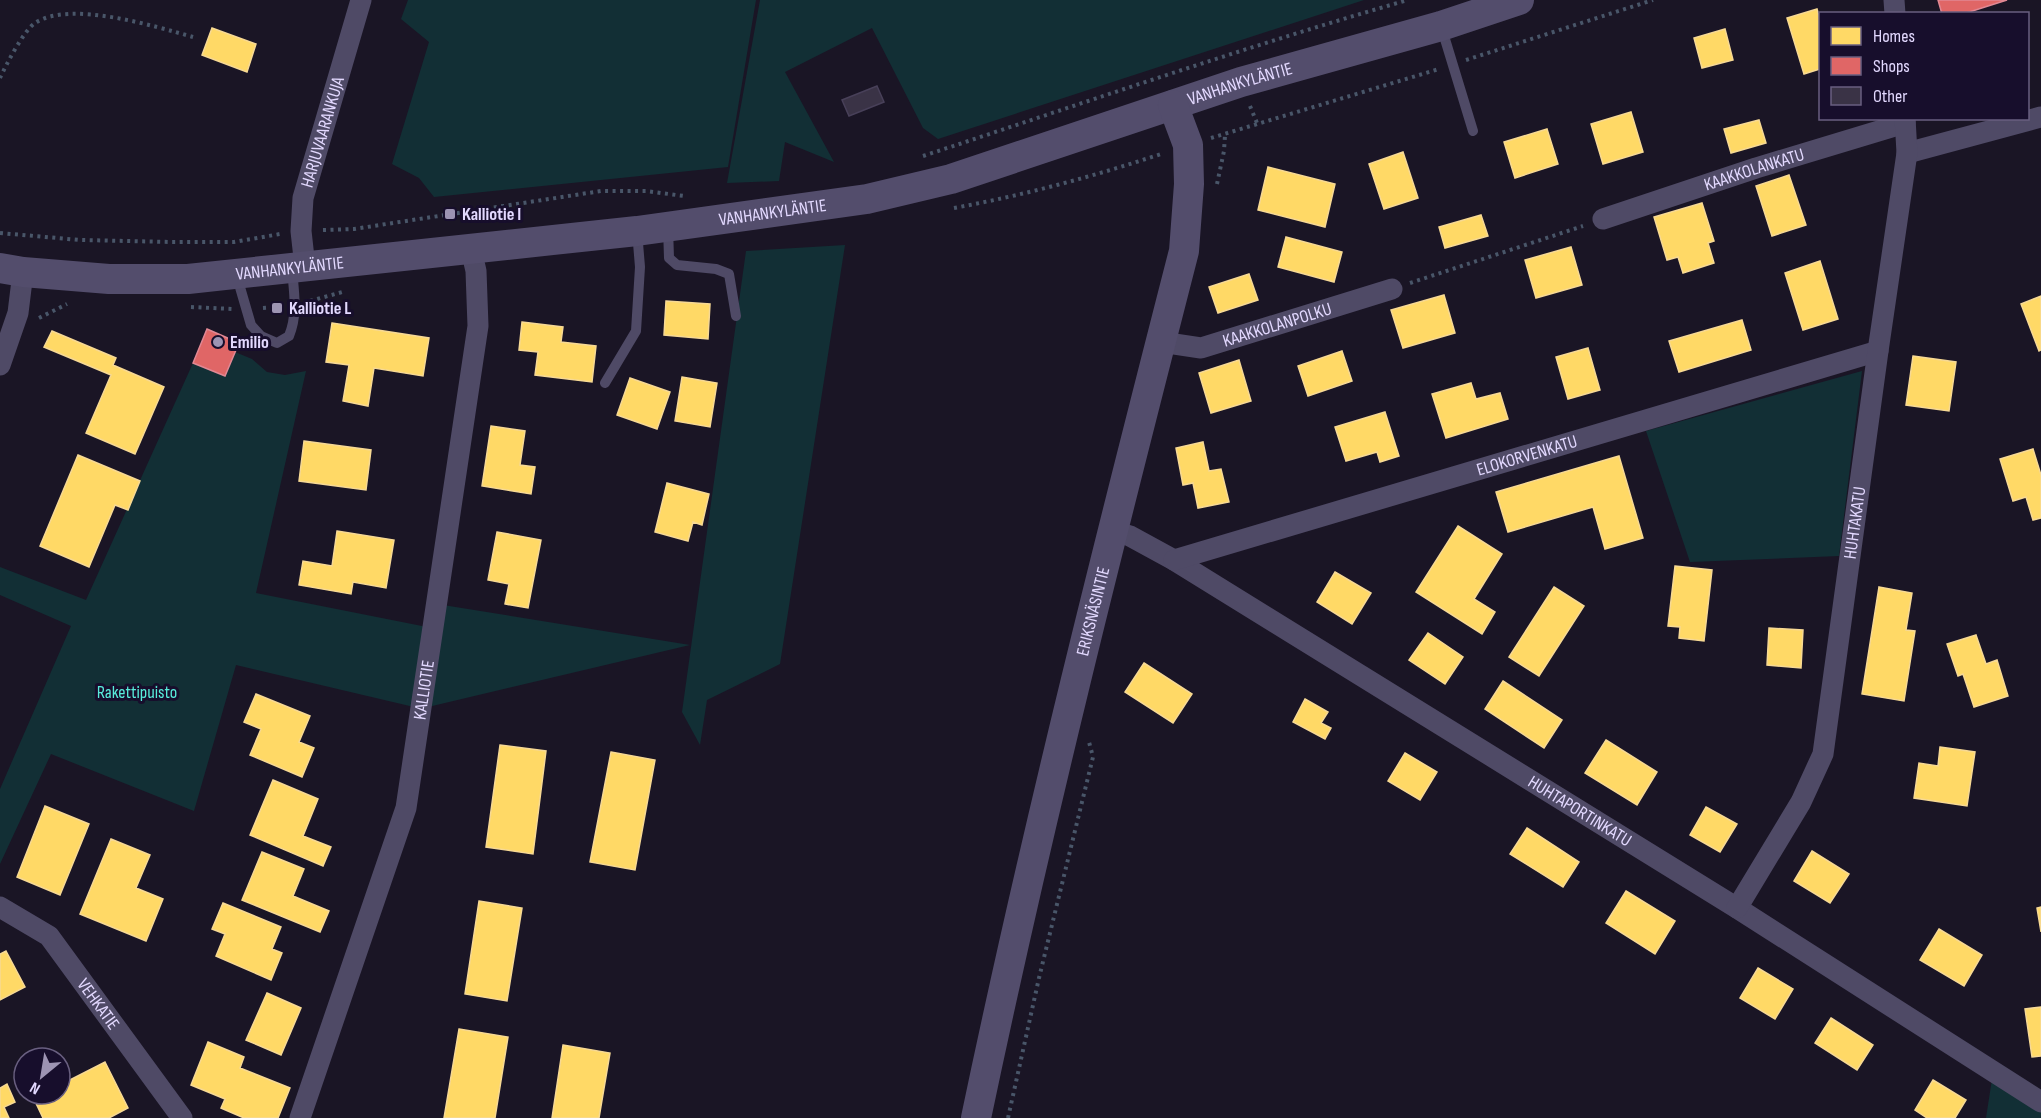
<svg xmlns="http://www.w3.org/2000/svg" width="2041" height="1118" font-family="'Sofia Sans Condensed',sans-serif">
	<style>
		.green { fill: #122f35 }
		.homes { fill: #ffd966; stroke: #f7d994; stroke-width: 1.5 }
		.shops { fill: #e06666; stroke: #e18894; stroke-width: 1.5 }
		.building { fill: #3a3346; stroke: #484059; stroke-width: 1.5 }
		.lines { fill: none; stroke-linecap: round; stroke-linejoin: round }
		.path { stroke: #495669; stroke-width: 4; stroke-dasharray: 3 4.5; stroke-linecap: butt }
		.lane { stroke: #4f4a66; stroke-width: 10 }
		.street { stroke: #4f4a66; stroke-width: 21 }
		.secondary { stroke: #534d6c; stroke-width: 30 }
		.poi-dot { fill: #9d94b3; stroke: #170e2c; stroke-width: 2 }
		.labels { text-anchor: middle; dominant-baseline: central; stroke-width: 6; stroke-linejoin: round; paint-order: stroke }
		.street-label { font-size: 18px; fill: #e3d9ff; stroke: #170e2c }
		.poi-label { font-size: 18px; font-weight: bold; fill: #e3d9ff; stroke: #170e2c; text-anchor: start }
		.park-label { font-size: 18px; fill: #58ecdb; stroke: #170e2c }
	</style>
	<rect width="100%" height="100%" fill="#1a1525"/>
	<path class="green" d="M408,0H756L728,167L434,197L419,178L392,164L429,42L401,19Z
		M760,0H1364L938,139L923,128L872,28L785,72L834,162L785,142L779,181L727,183Z
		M845,245L780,664L707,700L700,745L682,712L746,251Z
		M235,352L252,359L267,372L285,375L306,371L256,593L427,627L414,707L236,665L194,811L51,754L0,864V789L71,626L0,595V567L86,600L193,363L225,376Z
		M1862,371L1839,556L1690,562L1646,431Z
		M443,605L690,645L428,707Z
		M1992,1079L2041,1108V1118H1986Z"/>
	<path class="homes" d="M1817,9L1820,20V69L1804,74L1787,18Z
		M212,28L256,44L247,72L202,55Z
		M1725,29L1733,60L1702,68L1694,38Z
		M1631,112L1643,152L1603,164L1591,124Z
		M1759,120L1766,143L1731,153L1724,129Z
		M1547,129L1558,164L1515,178L1504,142Z
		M1403,152L1418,198L1384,209L1369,164Z
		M1268,167L1335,184L1325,227L1258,210Z
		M1789,175L1806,225L1772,236L1756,186Z
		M1702,203L1714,241L1708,243L1714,263L1683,273L1678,257L1667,260L1654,217Z
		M1481,215L1488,236L1445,248L1439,227Z
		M1286,237L1342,252L1334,282L1278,267Z
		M1571,247L1582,285L1536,298L1525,260Z
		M1820,261L1838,319L1803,330L1785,273Z
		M1249,274L1258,300L1218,313L1209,287Z
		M1444,295L1455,333L1403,348L1391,310Z
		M2041,296V350L2039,351L2021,304Z
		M666,301L710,304L708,339L664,335Z
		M1742,320L1751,350L1679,372L1669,341Z
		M522,322L563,327L561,342L596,346L592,382L535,375L538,352L519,350Z
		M332,323L429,338L423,376L374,368L368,406L343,401L349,365L326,362Z
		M52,331L116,358L113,365L164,387L135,454L86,433L111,375L44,347Z
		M1588,348L1600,390L1568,399L1556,357Z
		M1342,351L1352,381L1308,396L1298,366Z
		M1913,356L1956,362L1949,411L1906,405Z
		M1239,360L1251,401L1211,413L1199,373Z
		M682,377L717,383L710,427L675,421Z
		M630,378L670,392L657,429L617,415Z
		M1471,383L1476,399L1500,393L1508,419L1446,438L1432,394Z
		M1385,412L1399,456L1380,462L1377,452L1346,461L1335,427Z
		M491,426L525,431L520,465L535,467L531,494L482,486Z
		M304,441L371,450L366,490L299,481Z
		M1203,442L1209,471L1221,469L1229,502L1198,508L1193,483L1183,485L1176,448Z
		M2033,449L2041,475V518L2033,520L2026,497L2013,501L2000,459Z
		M78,455L140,481L128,510L115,505L89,567L40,546Z
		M1619,456L1643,538L1605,549L1593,507L1508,532L1496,492Z
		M667,483L709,494L702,525L693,522L688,541L655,532Z
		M1458,526L1502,554L1474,599L1495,612L1482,634L1416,592Z
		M337,531L394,540L386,588L353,582L351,594L299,585L303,561L332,566Z
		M497,532L541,540L528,608L505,604L509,584L488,580Z
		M1675,566L1712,570L1704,641L1679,638L1680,627L1668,626Z
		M1335,572L1371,593L1352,624L1317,602Z
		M1554,587L1584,606L1539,676L1509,657Z
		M1879,587L1912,593L1906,630L1915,631L1904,701L1862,694Z
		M1769,628L1803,630L1801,668L1767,665Z
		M1428,633L1463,657L1445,684L1409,660Z
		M1976,635L1986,664L1997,660L2008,696L1974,707L1963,674L1958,676L1947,644Z
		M1144,663L1192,694L1173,723L1125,692Z
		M1503,681L1562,720L1544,748L1485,709Z
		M256,694L310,716L299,742L314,748L302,777L250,755L261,729L244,722Z
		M1305,699L1328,712L1321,723L1331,728L1325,739L1293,722Z
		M1606,740L1657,772L1637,805L1585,773Z
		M500,745L546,751L533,854L486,847Z
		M1940,747L1975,752L1967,806L1914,798L1919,763L1938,766Z
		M611,752L655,760L635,870L590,862Z
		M1405,753L1437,772L1420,800L1388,781Z
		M273,780L318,799L303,836L331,847L323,866L250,835Z
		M45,806L89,824L60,895L17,877Z
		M1706,807L1737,824L1720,852L1690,835Z
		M1527,828L1579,862L1563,887L1510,854Z
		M111,839L150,855L136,888L163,899L146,941L80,914Z
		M1812,851L1849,874L1830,903L1794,881Z
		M262,852L304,869L293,896L329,911L320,932L242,900Z
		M1626,891L1675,921L1655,954L1606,923Z
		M479,901L522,908L507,1001L465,994Z
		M223,903L281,927L272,949L282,953L271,980L216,956L225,934L212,929Z
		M2041,907V932L2037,908Z
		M1939,929L1982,955L1964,986L1920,960Z
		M6,951L25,987L0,1000V954Z
		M1758,968L1793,989L1775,1019L1740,998Z
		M267,993L301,1008L281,1055L246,1040Z
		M2041,1007V1056L2032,1057L2025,1009Z
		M1831,1018L1873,1045L1857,1070L1815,1043Z
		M459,1029L508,1037L495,1118H444Z
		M208,1042L244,1057L240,1068L290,1088L278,1118H244L221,1108L225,1099L191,1085Z
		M563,1045L610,1053L599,1118H552Z
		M105,1062L128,1108L109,1118H43L34,1099L43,1094H60V1085Z
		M1933,1080L1966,1100L1955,1118H1927L1915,1110Z
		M7,1084L15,1102L4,1107L9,1118H0V1088Z"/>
	<path class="shops" d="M1938,0H2007L1963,14H1942Z
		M207,329L239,343L225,376L193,363Z"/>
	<path class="building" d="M877,86L884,102L849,116L842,100Z"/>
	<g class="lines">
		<path class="path" d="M1466,60L1653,0
			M0,78C6,65 24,30 35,23C70,0 154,26 193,37
			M1250,106L1257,123
			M1211,138L1439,69
			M923,156C1084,103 1244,47 1408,0
			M1217,184L1224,151L1225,135
			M954,208C1025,195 1095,176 1164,153
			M323,230L354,229L601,191H646L684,196
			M0,233L80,240L172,242H234L280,234
			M1410,283L1583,226
			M310,301L346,291
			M191,307L232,309
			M263,308L279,307
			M39,318L67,304
			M1008,1118L1039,978L1093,757L1089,742"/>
		<path class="lane" d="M1441,26L1473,131
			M668,227L669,258L677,265L716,269L729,274L736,316
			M237,277L251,325L261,336L277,343L289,336C298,314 294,293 292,269
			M605,383L636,331L640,267L637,231"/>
		<g class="street">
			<path d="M1894,0L1895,14"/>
			<path d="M1907,153L2041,117"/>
			<path id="s1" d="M1603,219L1756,168L1905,123"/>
			<path id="s2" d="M305,267L301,231L303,198L361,0"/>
			<path id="s3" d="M1161,342L1201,348L1392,289"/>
			<path d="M0,365L18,313L23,272"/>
			<path id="s4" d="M1114,531L1130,536L1174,560L1737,908L2041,1102"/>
			<path id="s5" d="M1174,560L1878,351"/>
			<path id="s6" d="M0,907L49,936L182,1118"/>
			<path id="s7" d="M1737,908L1801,802L1823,754L1878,351L1907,153L1905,118"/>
			<path id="s8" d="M300,1118L406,808L478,326L476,271L471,249"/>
		</g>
		<g class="secondary">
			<path id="s9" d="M0,268L23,272L109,279H188L637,231L867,199L951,179L1241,82L1441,26L1519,0"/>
			<path id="s10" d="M976,1118C1037,827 1110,539 1184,251L1189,184L1188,145L1173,105"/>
		</g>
	</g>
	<g class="poi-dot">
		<rect x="444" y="208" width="12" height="12" rx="3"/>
		<rect x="271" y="302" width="12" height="12" rx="3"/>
		<circle cx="218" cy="342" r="6"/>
	</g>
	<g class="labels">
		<g class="street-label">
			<text stroke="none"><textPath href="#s9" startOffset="1263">VANHANKYLÄNTIE</textPath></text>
			<text stroke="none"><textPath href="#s2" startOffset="138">HARJUVAARANKUJA</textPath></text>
			<text stroke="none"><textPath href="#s1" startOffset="159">KAAKKOLANKATU</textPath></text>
			<text stroke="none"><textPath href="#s9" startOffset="777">VANHANKYLÄNTIE</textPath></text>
			<text stroke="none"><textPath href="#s9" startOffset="291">VANHANKYLÄNTIE</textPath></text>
			<text stroke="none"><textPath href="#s3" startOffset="120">KAAKKOLANPOLKU</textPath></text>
			<text stroke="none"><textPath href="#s5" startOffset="368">ELOKORVENKATU</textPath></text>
			<text stroke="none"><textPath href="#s7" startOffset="410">HUHTAKATU</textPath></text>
			<text stroke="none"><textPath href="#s10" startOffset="520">ERIKSNÄSINTIE</textPath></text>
			<text stroke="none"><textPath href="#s8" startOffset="447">KALLIOTIE</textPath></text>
			<text stroke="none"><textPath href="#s4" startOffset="544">HUHTAPORTINKATU</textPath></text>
			<text stroke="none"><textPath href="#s6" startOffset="141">VEHKATIE</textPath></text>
		</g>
		<g class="poi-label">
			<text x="462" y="214">Kalliotie I</text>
			<text x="289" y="308">Kalliotie L</text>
			<text x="230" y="342">Emilio</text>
		</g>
		<g class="park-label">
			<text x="137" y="692">Rakettipuisto</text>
		</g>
	</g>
	<rect x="1819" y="12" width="210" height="108" fill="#170e2c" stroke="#695f80" stroke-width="1.5"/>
	<rect x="1831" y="27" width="30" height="18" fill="#ffd966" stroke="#695f80" stroke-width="1.5"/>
	<text x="1873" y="42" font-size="18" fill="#e3d9ff">Homes</text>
	<rect x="1831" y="57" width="30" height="18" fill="#e06666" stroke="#695f80" stroke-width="1.5"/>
	<text x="1873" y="72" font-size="18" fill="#e3d9ff">Shops</text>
	<rect x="1831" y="87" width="30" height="18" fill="#3a3346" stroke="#695f80" stroke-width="1.5"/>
	<text x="1873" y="102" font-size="18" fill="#e3d9ff">Other</text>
	<g transform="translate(42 1076) rotate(210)"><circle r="28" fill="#170e2c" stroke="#695f80" stroke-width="1.5"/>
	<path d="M0-4.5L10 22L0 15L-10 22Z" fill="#9d94b3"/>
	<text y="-9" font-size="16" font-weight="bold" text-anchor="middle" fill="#e3d9ff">N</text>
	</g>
</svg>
